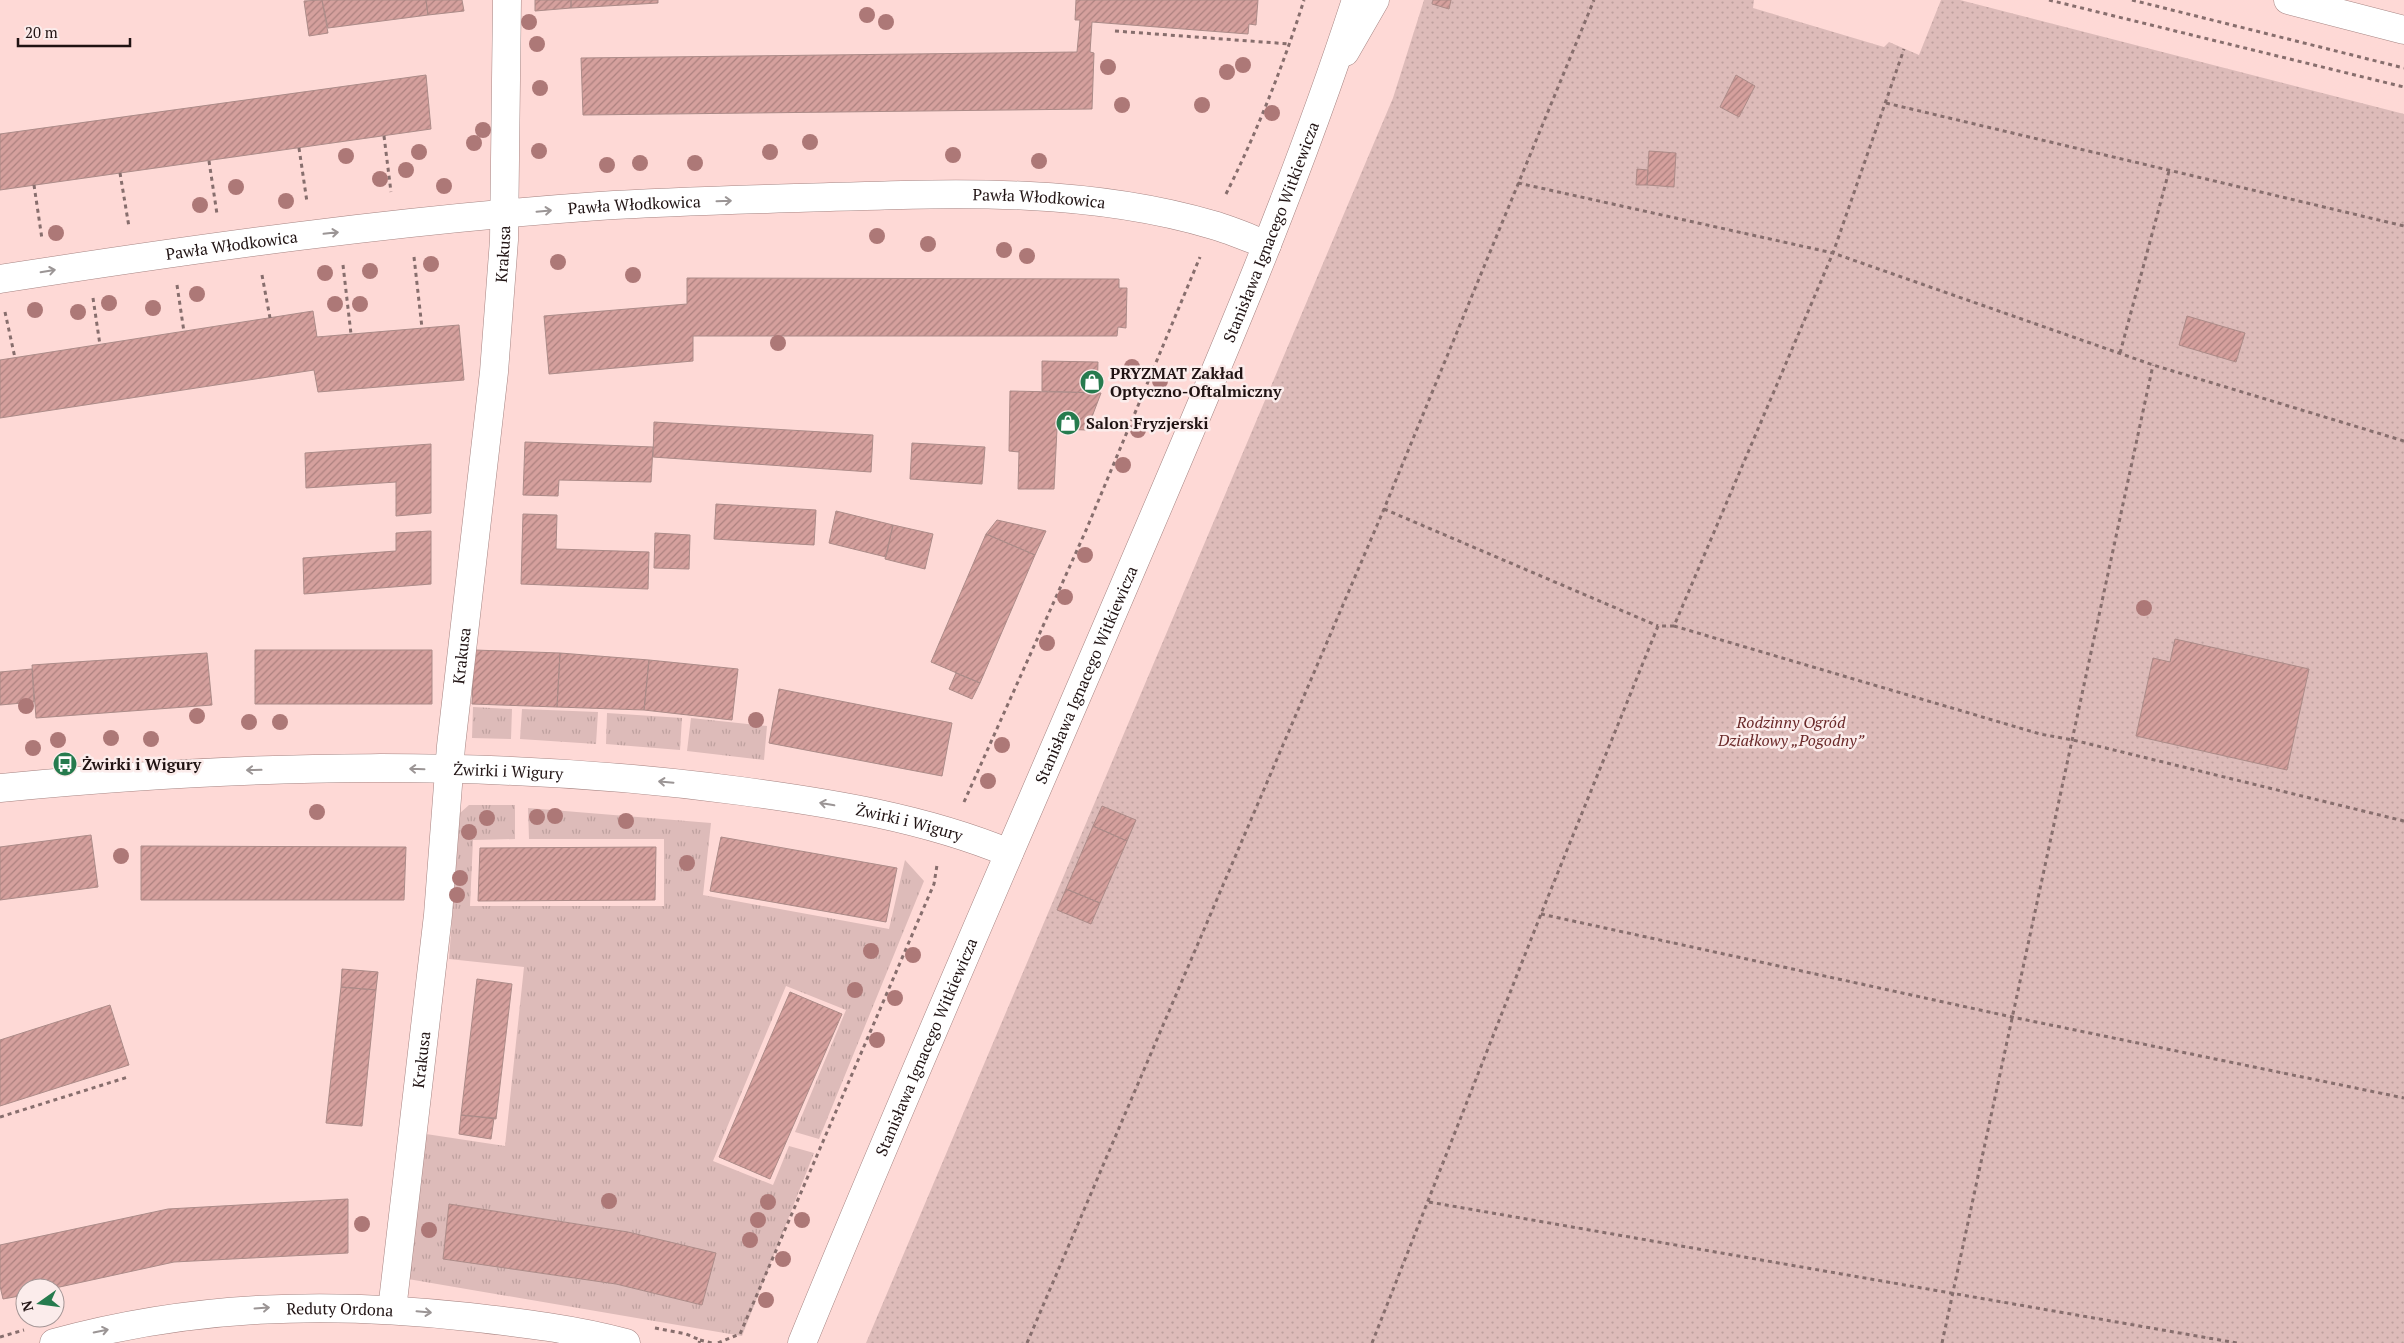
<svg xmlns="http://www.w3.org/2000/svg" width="2404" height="1343" font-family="'PT Serif',serif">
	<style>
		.grass { fill: url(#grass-tufts); fill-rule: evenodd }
		.garden { fill: url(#garden-dots) }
		.building { fill: url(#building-hatch); stroke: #ac8b88 }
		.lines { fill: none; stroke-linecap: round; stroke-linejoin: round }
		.minor-casing { stroke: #a68482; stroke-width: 29 }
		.tertiary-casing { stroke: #a68482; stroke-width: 29 }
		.path { stroke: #876e6d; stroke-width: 3; stroke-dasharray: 4 4; stroke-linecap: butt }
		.minor { stroke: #fff; stroke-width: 28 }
		.tertiary { stroke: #fff; stroke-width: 28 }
		.tree { fill: #ad7877 }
		.oneway { stroke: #9b9595 }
		.labels { text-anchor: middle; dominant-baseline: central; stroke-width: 5; stroke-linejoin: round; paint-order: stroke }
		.street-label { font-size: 16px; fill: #201313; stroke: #fbeceb }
		.poi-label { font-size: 16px; font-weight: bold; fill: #201313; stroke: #fbeceb; text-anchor: start }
		.park-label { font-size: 16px; font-style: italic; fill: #6a2929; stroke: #fbeceb }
	</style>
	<defs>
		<pattern id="grass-tufts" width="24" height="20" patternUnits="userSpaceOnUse" patternTransform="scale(1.25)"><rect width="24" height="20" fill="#ddbbb9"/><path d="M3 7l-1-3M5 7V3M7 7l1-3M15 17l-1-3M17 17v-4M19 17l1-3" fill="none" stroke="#bda09e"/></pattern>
		<pattern id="garden-dots" width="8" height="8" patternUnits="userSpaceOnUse" patternTransform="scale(1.25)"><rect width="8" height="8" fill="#ddbbb9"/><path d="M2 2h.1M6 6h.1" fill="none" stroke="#bda09e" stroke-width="1.8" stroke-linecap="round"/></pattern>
		<pattern id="building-hatch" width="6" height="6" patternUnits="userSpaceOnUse" patternTransform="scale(1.25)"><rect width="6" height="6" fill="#d5a09d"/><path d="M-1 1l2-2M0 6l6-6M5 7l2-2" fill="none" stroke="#ac817f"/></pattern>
	</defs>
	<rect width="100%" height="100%" fill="#fed9d6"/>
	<path class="grass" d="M473,707L512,709L511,739L472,738Z
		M522,709L598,712L596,744L520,739Z
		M607,713L682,718L680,750L606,744Z
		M691,718L767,726L764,760L687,751Z
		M469,805H515V839L473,840L470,906H664V839H529L528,808L711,823L703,895L889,929L905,860L924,881L819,1139L795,1132L846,1010L786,986L713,1161L773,1185L789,1146L814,1153L742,1336L408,1279L426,1134L505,1146L524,967L449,959L460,813ZM449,1204L628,1232L715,1253L702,1305L616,1284L443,1259Z"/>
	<path class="garden" d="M1424,0H1754L1753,8L1884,47L1889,42L1919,55L1941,0H1960L2404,114V1343H866L1393,98Z"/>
	<path class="building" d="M322,0H426L428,15L328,28Z
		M322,0L328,33L309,36L304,1Z
		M426,0H462L464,11L428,15Z
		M535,0H571V8L535,11Z
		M571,0H658V3L571,8Z
		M1076,0H1258L1256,25L1249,24L1248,34L1092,22L1090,52L1094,53L1092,109L583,115L581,58L1077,52L1080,20H1075Z
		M1433,0H1451L1449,9L1432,4Z
		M426,75L431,129L0,190V134Z
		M1736,75L1755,86L1739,117L1720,107Z
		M1649,151L1676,153L1674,187L1647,185Z
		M1637,169L1648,170L1647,185H1636Z
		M687,278L1119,279V288H1127L1126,328L1118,327L1117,336H693V361L549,374L544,316L687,304Z
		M313,311L317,337L459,325L464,380L318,392L314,370L0,418V360Z
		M2187,316L2245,333L2236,362L2179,345Z
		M1042,361L1098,362L1097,393L1042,391Z
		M1010,391L1101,393L1087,430L1057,429L1054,489H1018L1019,452L1009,451Z
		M654,422L873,435L871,472L653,457Z
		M525,442L653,447L651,482L559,480L558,496L523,495Z
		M912,443L985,447L982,484L910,479Z
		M431,444V513L396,516V482L306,488L305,453Z
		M716,504L816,510L814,545L714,539Z
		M836,511L893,525L886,557L829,543Z
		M523,514L557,515L556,549L649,552L648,589L521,584Z
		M997,520L1046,531L1035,555L986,534Z
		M893,525L933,534L925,569L885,559Z
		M431,531V584L304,594L303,558L396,551V533Z
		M655,533L690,535L689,569L654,568Z
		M986,534L1035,555L980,683L931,662Z
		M2175,639L2309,669L2287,770L2136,736L2153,658L2170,662Z
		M255,650H432V704H255Z
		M474,650L560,653L557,707L472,704Z
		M207,653L212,705L36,718L32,665Z
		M560,653L649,660L644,710L557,707Z
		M649,660L738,669L732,720L644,710Z
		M32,669L34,702L0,705V672Z
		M956,673L980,683L972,699L949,689Z
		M779,689L952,723L942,776L769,743Z
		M1102,806L1136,820L1127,841L1093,826Z
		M1093,826L1127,841L1100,903L1066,889Z
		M91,835L98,887L0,900V847Z
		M721,837L897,868L886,922L710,891Z
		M141,846L406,847L404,900H141Z
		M656,847L655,900L478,901L480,848Z
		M1066,889L1100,903L1091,924L1057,910Z
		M342,969L378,972L376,990L341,987Z
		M477,979L512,984L496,1119L461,1115Z
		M341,987L376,990L362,1126L326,1123Z
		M790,992L842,1014L770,1179L719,1157Z
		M110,1005L129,1065L0,1106V1040Z
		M461,1115L494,1118L491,1139L459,1134Z
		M348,1199V1253L174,1262L55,1288H25V1295L3,1299L0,1286V1245L168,1209Z
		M449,1204L628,1232L716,1253L702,1305L616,1284L443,1259Z"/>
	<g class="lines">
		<defs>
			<g id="minor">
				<path d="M2288,0L2404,30"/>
				<path d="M1345,52L1375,0"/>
				<path id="s1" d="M0,279C198,248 399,220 599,206C665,202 732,200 798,198C936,194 1078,185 1213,225C1231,230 1249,238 1267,245"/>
				<path id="s2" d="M0,788C246,764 495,758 741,791C831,803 924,818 1009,853"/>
				<path id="s3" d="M392,1310L438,915L451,746L494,372L504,240L507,0"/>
				<path id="s4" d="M54,1343C191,1305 328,1301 469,1317C522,1323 575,1329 626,1343"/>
			</g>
			<g id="tertiary">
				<path id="s5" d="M802,1343C907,1086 1019,832 1128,577C1209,387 1292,197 1356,0"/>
			</g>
		</defs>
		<use href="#minor" class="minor-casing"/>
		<use href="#tertiary" class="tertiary-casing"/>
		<path class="path" d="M2049,0L2404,87
			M2132,0L2404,68
			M1115,31L1290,44
			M1886,103L2404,226
			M384,136L391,192
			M299,148L307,202
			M209,161L217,214
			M120,173L129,227
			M1518,183L1833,253L2153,365L2404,441
			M34,185L42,239
			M1226,194C1257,132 1283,66 1304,0
			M414,257L422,328
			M343,265L351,334
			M262,275L270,318
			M177,285L184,332
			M93,298L100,345
			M5,312L15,358
			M2120,353L2169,171
			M1384,509L1658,626
			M1674,626L2040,734L2073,740L2404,821
			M964,802L1087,528L1200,257
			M1541,914L2012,1017L2404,1098
			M0,1117L128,1077
			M1429,1202L2237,1343
			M655,1328L686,1334L700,1340L699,1343
			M0,1337L24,1330
			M700,1340L712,1343
			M718,1343L740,1334L934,884L937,865L935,864
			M1027,1343L1384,509L1594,0
			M1372,1343L1541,914L1658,626H1674L1833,253L1904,49
			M1942,1343L2153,365"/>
		<use href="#minor" class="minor"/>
		<use href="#tertiary" class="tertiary"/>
	</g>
	<g class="tree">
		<circle cx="867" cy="15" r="8"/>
		<circle cx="529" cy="22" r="8"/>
		<circle cx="886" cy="22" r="8"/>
		<circle cx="537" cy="44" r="8"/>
		<circle cx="1243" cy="65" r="8"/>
		<circle cx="1108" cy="67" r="8"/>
		<circle cx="1227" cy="72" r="8"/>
		<circle cx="540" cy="88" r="8"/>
		<circle cx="1122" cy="105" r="8"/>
		<circle cx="1202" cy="105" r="8"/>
		<circle cx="1272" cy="113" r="8"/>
		<circle cx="483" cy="130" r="8"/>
		<circle cx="810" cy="142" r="8"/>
		<circle cx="474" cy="143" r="8"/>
		<circle cx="539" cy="151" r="8"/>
		<circle cx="419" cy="152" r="8"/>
		<circle cx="770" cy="152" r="8"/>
		<circle cx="953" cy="155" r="8"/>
		<circle cx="346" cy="156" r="8"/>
		<circle cx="1039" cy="161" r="8"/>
		<circle cx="640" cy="163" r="8"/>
		<circle cx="695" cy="163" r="8"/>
		<circle cx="607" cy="165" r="8"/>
		<circle cx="406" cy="170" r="8"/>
		<circle cx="380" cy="179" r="8"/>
		<circle cx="444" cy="186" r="8"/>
		<circle cx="236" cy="187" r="8"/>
		<circle cx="286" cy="201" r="8"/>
		<circle cx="200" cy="205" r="8"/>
		<circle cx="56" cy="233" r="8"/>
		<circle cx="877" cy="236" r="8"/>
		<circle cx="928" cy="244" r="8"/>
		<circle cx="1004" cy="250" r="8"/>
		<circle cx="1027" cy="256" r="8"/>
		<circle cx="558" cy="262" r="8"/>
		<circle cx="431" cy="264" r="8"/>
		<circle cx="370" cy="271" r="8"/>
		<circle cx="325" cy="273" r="8"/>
		<circle cx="633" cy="275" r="8"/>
		<circle cx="197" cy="294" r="8"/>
		<circle cx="109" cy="303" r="8"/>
		<circle cx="335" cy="304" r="8"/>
		<circle cx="360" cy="304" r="8"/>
		<circle cx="153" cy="308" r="8"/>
		<circle cx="35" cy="310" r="8"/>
		<circle cx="78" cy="312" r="8"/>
		<circle cx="778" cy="343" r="8"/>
		<circle cx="1132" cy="367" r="8"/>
		<circle cx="1160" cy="381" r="8"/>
		<circle cx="1138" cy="430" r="8"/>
		<circle cx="1123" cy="465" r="8"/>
		<circle cx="1085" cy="555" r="8"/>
		<circle cx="1065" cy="597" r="8"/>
		<circle cx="2144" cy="608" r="8"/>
		<circle cx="1047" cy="643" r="8"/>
		<circle cx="26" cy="706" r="8"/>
		<circle cx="197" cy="716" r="8"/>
		<circle cx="756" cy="720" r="8"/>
		<circle cx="249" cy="722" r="8"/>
		<circle cx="280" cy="722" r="8"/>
		<circle cx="111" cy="738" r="8"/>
		<circle cx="151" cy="739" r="8"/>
		<circle cx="58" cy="740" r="8"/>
		<circle cx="1002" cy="745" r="8"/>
		<circle cx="33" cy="748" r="8"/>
		<circle cx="988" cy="781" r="8"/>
		<circle cx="317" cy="812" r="8"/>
		<circle cx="555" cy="816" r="8"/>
		<circle cx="537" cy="817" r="8"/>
		<circle cx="487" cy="818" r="8"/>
		<circle cx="626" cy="821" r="8"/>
		<circle cx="469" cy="832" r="8"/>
		<circle cx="121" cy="856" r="8"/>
		<circle cx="687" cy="863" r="8"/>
		<circle cx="460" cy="878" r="8"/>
		<circle cx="457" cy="895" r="8"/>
		<circle cx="871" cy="951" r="8"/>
		<circle cx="913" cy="955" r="8"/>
		<circle cx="855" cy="990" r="8"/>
		<circle cx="895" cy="998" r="8"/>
		<circle cx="877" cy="1040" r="8"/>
		<circle cx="609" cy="1201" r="8"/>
		<circle cx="768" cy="1202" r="8"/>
		<circle cx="758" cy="1220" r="8"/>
		<circle cx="802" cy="1220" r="8"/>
		<circle cx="362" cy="1224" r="8"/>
		<circle cx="429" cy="1230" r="8"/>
		<circle cx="750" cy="1240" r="8"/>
		<circle cx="783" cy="1259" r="8"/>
		<circle cx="766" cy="1300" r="8"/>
	</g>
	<defs><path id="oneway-shaft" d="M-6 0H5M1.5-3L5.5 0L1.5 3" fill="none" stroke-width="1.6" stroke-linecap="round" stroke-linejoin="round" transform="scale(1.25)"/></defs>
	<g class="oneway">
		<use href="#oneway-shaft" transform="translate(724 201) rotate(-2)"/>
		<use href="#oneway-shaft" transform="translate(544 211) rotate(-5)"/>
		<use href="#oneway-shaft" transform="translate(331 233) rotate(-6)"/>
		<use href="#oneway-shaft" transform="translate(48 271) rotate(-9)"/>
		<use href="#oneway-shaft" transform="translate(417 769) rotate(-178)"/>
		<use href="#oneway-shaft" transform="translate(254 770) rotate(179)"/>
		<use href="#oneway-shaft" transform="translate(666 782) rotate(-175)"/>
		<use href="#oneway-shaft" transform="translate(827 804) rotate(-170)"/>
		<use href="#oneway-shaft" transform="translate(262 1308) rotate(-4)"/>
		<use href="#oneway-shaft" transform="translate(424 1312) rotate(5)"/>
		<use href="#oneway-shaft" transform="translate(101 1331) rotate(-12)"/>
	</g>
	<defs>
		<symbol id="shop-disc" viewBox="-11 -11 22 22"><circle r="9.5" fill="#267b4e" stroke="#fbeceb"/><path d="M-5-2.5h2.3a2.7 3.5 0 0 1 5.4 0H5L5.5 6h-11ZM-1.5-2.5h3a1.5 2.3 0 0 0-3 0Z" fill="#fff"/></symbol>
		<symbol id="bus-disc" viewBox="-11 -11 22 22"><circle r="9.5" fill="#267b4e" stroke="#fbeceb"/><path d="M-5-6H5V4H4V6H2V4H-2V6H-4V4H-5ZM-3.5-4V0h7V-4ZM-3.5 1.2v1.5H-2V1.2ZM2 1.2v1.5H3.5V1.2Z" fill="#fff"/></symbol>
	</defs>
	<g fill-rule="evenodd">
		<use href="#shop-disc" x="1078" y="368" width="28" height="28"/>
		<use href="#shop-disc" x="1054" y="409" width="28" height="28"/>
		<use href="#bus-disc" x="51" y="750" width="28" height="28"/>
	</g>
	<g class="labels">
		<g class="street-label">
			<text stroke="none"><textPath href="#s1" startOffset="1044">Pawła Włodkowica</textPath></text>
			<text stroke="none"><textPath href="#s1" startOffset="639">Pawła Włodkowica</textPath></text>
			<text stroke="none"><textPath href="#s5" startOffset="1206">Stanisława Ignacego Witkiewicza</textPath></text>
			<text stroke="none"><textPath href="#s1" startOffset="234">Pawła Włodkowica</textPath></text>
			<text stroke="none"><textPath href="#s3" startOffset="1062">Krakusa</textPath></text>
			<text stroke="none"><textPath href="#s3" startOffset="658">Krakusa</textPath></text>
			<text stroke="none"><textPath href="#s5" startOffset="726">Stanisława Ignacego Witkiewicza</textPath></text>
			<text stroke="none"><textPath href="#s2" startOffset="509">Żwirki i Wigury</textPath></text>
			<text stroke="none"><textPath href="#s2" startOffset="914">Żwirki i Wigury</textPath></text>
			<text stroke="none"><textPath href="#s5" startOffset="321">Stanisława Ignacego Witkiewicza</textPath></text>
			<text stroke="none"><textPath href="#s3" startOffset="252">Krakusa</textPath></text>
			<text stroke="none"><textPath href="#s4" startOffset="289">Reduty Ordona</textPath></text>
		</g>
		<g class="poi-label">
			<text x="1110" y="373">PRYZMAT Zakład<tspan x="1110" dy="18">Optyczno-Oftalmiczny</tspan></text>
			<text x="1086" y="423">Salon Fryzjerski</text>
			<text x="82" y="764">Żwirki i Wigury</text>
		</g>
		<g class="park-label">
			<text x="1791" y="722">Rodzinny Ogród<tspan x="1791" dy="18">Działkowy „Pogodny”</tspan></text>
		</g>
	</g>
	<g transform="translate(40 1303) rotate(256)"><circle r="24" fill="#fbeceb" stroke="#a39595"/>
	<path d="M0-4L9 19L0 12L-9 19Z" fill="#267b4e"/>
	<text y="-8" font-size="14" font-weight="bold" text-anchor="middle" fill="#201313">N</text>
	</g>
	<path d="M18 38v8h112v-8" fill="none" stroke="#201313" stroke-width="2.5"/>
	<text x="25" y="38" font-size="15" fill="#201313" stroke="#fbeceb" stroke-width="4" paint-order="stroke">20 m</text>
</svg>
